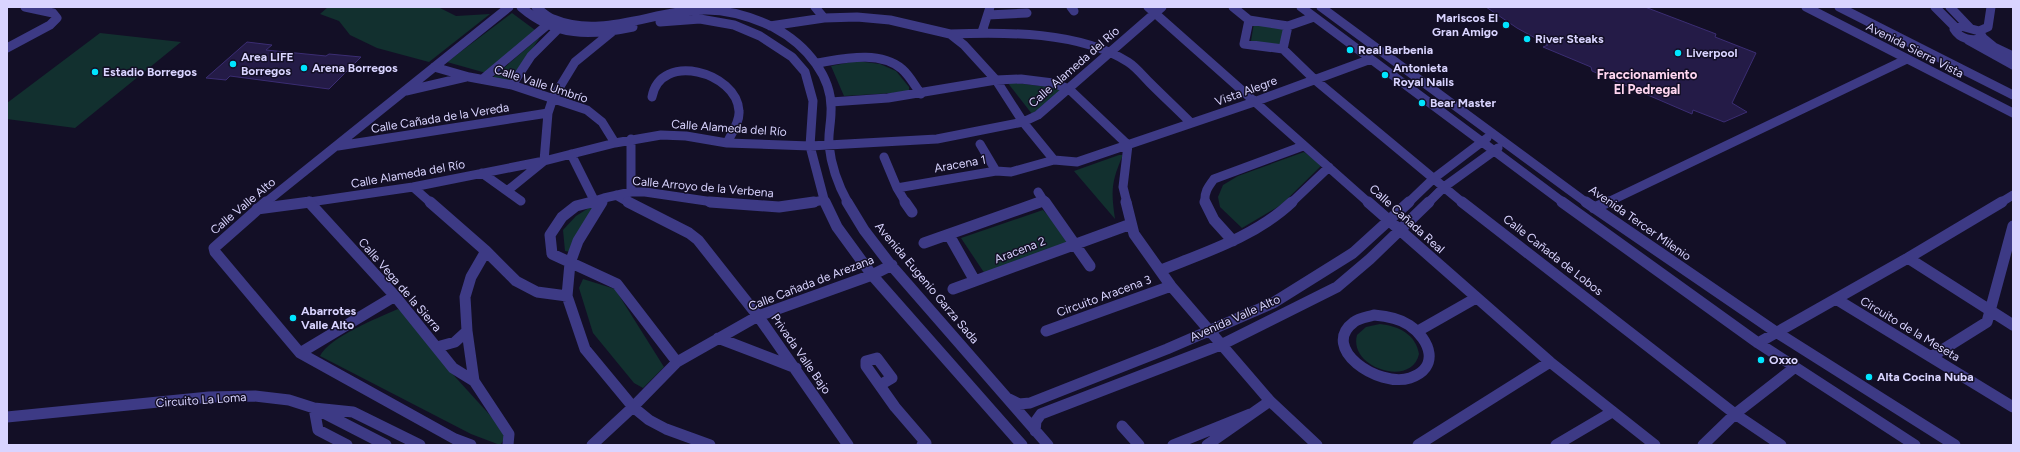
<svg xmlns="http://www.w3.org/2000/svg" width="2020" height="452" font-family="Figtree,sans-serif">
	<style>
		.green { fill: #12302f }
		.building { fill: #241b47; stroke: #3b2d73 }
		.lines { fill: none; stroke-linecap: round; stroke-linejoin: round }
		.minor-far1 { stroke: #3d3a85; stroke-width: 9 }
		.minor { stroke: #3d3a85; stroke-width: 11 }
		.poi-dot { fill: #00e5ff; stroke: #130f26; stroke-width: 1.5 }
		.labels { text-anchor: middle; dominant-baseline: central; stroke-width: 3; stroke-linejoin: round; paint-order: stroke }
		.poi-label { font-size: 12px; font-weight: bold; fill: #d9d4ff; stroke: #130f26; text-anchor: start }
		.street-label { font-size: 12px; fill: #d9d4ff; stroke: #130f26 }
		.neighbourhood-label { font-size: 13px; font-weight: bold; fill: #ffd6f0; stroke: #130f26 }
	</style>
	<rect width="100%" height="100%" fill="#130f26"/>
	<path class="green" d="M328,7H438L456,16L490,14L429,62L377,48L350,35L339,21L320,14Z
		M512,13L535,30L486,73L447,62Z
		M1254,23L1286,27L1283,46L1251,41Z
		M100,33L181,42L75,128L7,119V103Z
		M540,37L510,83L492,78Z
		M857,61L880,64L896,71L909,87V92L844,96L831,66Z
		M1007,82L1065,89L1032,114Z
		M1304,152L1322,165L1281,205L1242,228L1220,207L1218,197L1223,185L1238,176Z
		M1119,155H1123C1111,182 1111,191 1115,219L1074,171Z
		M595,204L571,252L565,251L563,230L576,216Z
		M1043,210L1071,241L985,274L961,238Z
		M583,279L615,289L664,367L643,388L634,383L593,333L579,288Z
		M398,309L405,314L448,369L498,424L506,437L500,445L471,434L320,356C329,337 378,318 398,309Z
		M1380,324C1398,326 1416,334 1419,354C1412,388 1348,368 1357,335L1366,327Z"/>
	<path class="building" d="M1486,7H1645L1716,34L1715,37L1756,53L1732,103L1747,112L1724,122L1693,110L1692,114L1592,71L1591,67L1543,47L1548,45L1517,28Z
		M247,42L272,45L266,50L326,56L329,54L361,57L329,89L230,76L226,80L206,78Z"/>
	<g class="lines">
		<path class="minor-far1" d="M521,7C556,37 590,36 633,27
			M536,7C541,11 547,17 553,19C602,40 656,9 706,10C728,10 752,17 773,27C790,36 805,48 816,64C826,78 832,95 831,112C831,123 828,134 829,145C831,165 838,185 848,203
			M815,7L824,18
			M1071,7L1074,11
			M1148,7L1369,203
			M1233,7L1249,20
			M1301,7L1564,203
			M1321,7L1587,203
			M1806,7L2013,113
			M1839,7L2013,95
			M1935,7L1955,27
			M1950,7L1970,28
			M988,15L1027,13
			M1249,20L1288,26L1283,49L1244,44Z
			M660,22L700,19L734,25L760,36L792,57L805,72L813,101L810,146L825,203
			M770,26L824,18L857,17L890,20L950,34L964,45L996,80L1023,122L1054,160L1077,162L1254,102L1371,59
			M1288,26L1314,17
			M1961,26L1979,31L1983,38C1972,42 1960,39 1954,29Z
			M1979,31L1988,27L1991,7
			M982,32L990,7
			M950,34C1006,32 1079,31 1128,62C1136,67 1143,76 1150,83C1163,96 1177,109 1191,123
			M1983,38L1994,47L2013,56
			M1968,40L2013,65
			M7,48L50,25L57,18L53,13L25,7
			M1283,49L1314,79L1463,203
			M817,63C843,59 879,50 902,69C910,76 915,86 921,94
			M434,67L469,77L512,85L587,110L602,122L615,143
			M484,78L546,26
			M512,85L531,56L557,30
			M406,91L466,77
			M652,97C660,51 737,72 739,111C740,122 731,134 727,143
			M831,102L888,98L996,80L1021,79L1053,83L1069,89L1128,145
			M631,139V192
			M980,144L996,171
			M338,146L548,113
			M571,154L594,200
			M884,157L897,188L906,203
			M482,173L521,201
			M413,187L431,203
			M897,188L996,171L1011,172L1054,160
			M507,191L544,161L548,113L553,98L575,62L613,31
			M1038,192L1045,203
			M616,195L630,203
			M265,203L509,7
			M303,203L413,187L544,161L615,143L661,135L686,136L727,143L810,146L937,139L1023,122L1038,115L1162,7
			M588,203L604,198
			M601,203L604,198L631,192H645L720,203
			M808,203L824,200
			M1037,203L1044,200
			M1127,203L1123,187L1128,145
			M1205,203C1204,192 1208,187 1214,179L1303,146
			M1291,203L1329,167
			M1408,203L1433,179L1487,138
			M1428,203L1444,187L1498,148
			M1606,203L1907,59
			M2000,203L2013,195"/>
		<path class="minor" d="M266,202L214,248L215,252L300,353L455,439L471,445
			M309,202L395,296L453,368L474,381
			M430,202L486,251L516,281L537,292L567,296
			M592,202L576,206L562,217L550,235L552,254L617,284L677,362
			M602,202L578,241L570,263L567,296L585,349L633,407L649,420L666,429L710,445
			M628,202L689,233L698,240L758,316L848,445
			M710,202L779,207L814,202
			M825,202L837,227L872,275L1022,445
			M847,202L864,230L890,264L1048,445
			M905,202L912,212
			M1045,202L1090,266
			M1126,202L1134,234L1171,286L1270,401L1317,445
			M1205,202L1214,220L1233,241
			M1368,202L1550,362L1655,445
			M1462,202L1735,414L1781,445
			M1562,202L1758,343L1915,445
			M1586,202L1776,332L1955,445
			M1594,208L1608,202
			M257,209L310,202
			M949,235L975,281
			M924,243L1040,202
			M486,251L471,277L465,297L467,331L474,381L509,434L508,445
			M1908,258L2013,325
			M1161,270C1206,252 1256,236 1292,202
			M953,289L1131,224
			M1836,299L2013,407
			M1374,315C1386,316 1399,318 1409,325C1431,340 1440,368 1410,378C1378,388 1319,348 1354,322C1359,318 1368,317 1374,315Z
			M1046,331L1171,286
			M1418,331L1476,298
			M718,338L796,368
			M1758,343L1908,258L2002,202
			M437,347L455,342L467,331
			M300,353L395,296
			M1931,357L1987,322L2013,226
			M880,385L892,378L877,358L866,361V366L895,407L926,443L922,445
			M1009,399L1019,404L1030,403L1167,349L1273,303L1353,253L1409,202
			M7,417L209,397L255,396L289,400L314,408L386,445
			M1122,426L1139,445
			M1035,431L1036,421L1041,414L1223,344L1337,287L1370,259L1429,202
			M347,445L318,430L314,408L353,412L420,445
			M592,445L633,407L677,362L758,316L872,275L892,265
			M1173,445L1250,414
			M1207,445L1270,401
			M1418,445L1550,362
			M1556,445L1612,412
			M1703,445L1735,414L1794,368"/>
	</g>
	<g class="poi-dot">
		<circle cx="1506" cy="25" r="4"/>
		<circle cx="1527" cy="39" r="4"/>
		<circle cx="1350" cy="50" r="4"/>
		<circle cx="1678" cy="53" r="4"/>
		<circle cx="233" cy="64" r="4"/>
		<circle cx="304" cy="68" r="4"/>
		<circle cx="95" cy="72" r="4"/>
		<circle cx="1385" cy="75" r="4"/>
		<circle cx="1422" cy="103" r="4"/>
		<circle cx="293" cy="318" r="4"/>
		<circle cx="1761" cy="360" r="4"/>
		<circle cx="1869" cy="377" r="4"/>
	</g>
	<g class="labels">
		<g class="poi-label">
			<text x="1498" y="18" text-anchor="end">Mariscos El<tspan x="1498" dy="14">Gran Amigo</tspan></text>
			<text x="1535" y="39">River Steaks</text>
			<text x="1358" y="50">Real Barbenia</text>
			<text x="1686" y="53">Liverpool</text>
			<text x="241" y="57">Area LIFE<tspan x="241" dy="14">Borregos</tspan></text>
			<text x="312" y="68">Arena Borregos</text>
			<text x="1393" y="68">Antonieta<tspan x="1393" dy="14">Royal Nails</tspan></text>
			<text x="103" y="72">Estadio Borregos</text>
			<text x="1430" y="103">Bear Master</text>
			<text x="301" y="311">Abarrotes<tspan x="301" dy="14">Valle Alto</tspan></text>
			<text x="1769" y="360">Oxxo</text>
			<text x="1877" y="377">Alta Cocina Nuba</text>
		</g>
		<g class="street-label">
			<text transform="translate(1915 50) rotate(27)">Avenida Sierra Vista</text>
			<text transform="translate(1074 67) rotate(-41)">Calle Alameda del Río</text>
			<text transform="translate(541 84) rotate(18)">Calle Valle Umbrío</text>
			<text transform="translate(1246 91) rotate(-20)">Vista Alegre</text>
			<text transform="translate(440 118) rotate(-9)">Calle Cañada de la Vereda</text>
			<text transform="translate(729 128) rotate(4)">Calle Alameda del Río</text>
			<text transform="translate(960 164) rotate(-10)">Aracena 1</text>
			<text transform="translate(408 174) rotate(-10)">Calle Alameda del Río</text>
			<text transform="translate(703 187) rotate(5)">Calle Arroyo de la Verbena</text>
			<text transform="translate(243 206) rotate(-40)">Calle Valle Alto</text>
			<text transform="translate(1407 219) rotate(42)">Calle Cañada Real</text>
			<text transform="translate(1640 223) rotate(35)">Avenida Tercer Milenio</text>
			<text transform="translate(1020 250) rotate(-21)">Aracena 2</text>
			<text transform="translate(1553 255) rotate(38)">Calle Cañada de Lobos</text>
			<text transform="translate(811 283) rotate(-21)">Calle Cañada de Arezana</text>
			<text transform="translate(927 283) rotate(50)">Avenida Eugenio Garza Sada</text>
			<text transform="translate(400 285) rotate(49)">Calle Vega de la Sierra</text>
			<text transform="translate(1104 296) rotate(-20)">Circuito Aracena 3</text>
			<text transform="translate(1235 318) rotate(-24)">Avenida Valle Alto</text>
			<text transform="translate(1910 329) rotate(31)">Circuito de la Meseta</text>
			<text transform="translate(801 354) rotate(55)">Privada Valle Bajo</text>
			<text transform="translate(201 400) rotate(-4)">Circuito La Loma</text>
		</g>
		<g class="neighbourhood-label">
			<text x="1647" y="74">Fraccionamiento<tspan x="1647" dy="15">El Pedregal</tspan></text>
		</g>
	</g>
	<rect width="2020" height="452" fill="none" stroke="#d9d4ff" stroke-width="16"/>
</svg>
